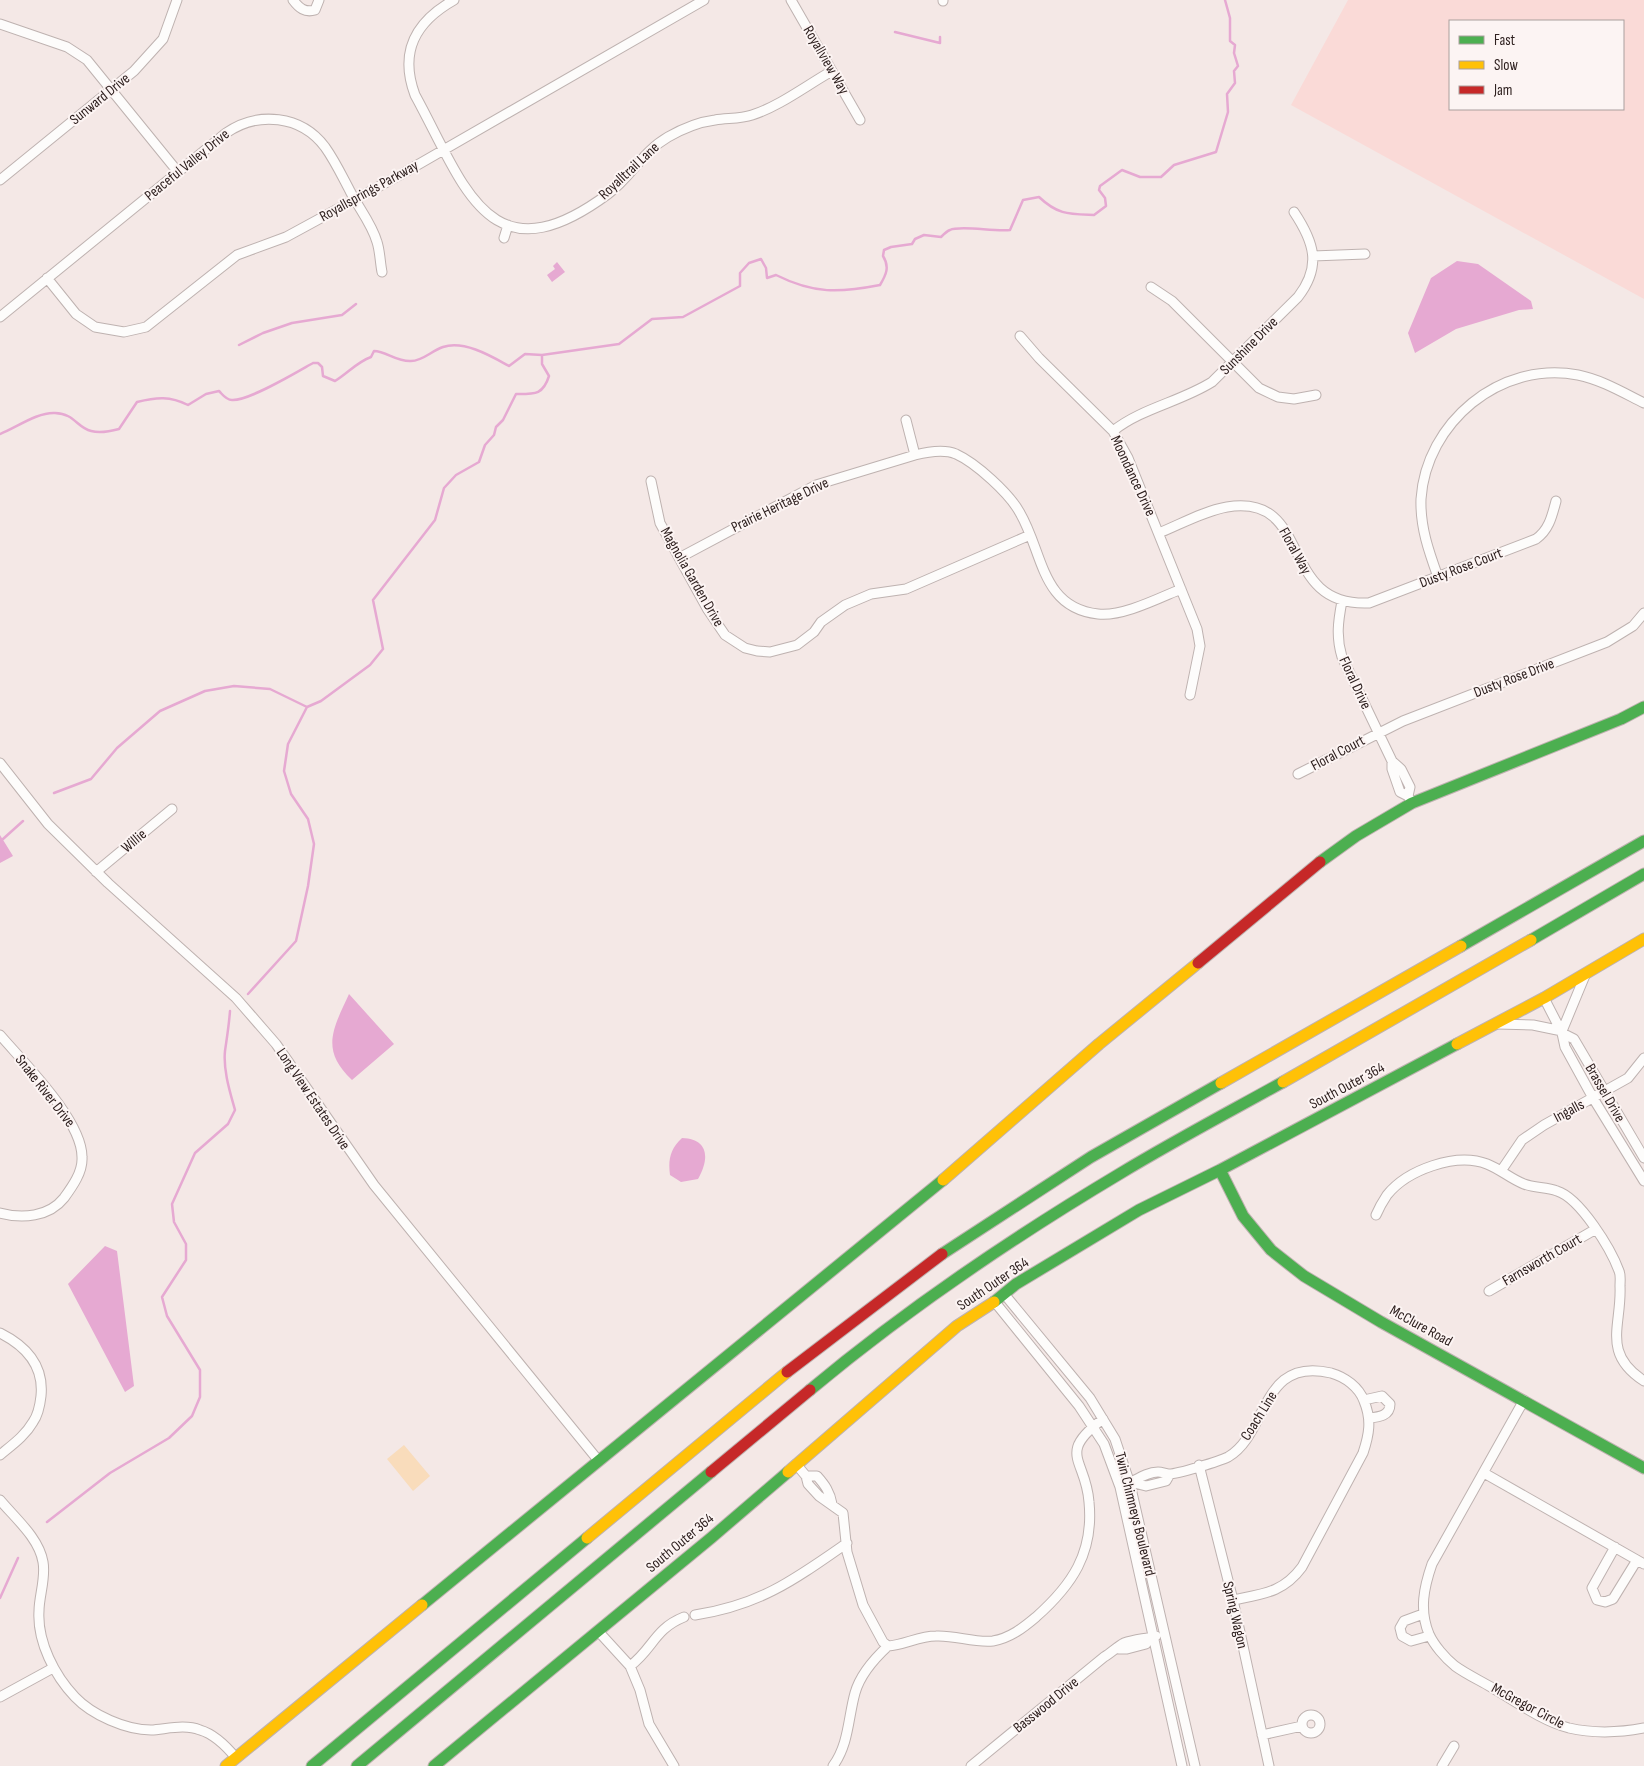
<svg xmlns="http://www.w3.org/2000/svg" width="1644" height="1766" font-family="'Sofia Sans Condensed',sans-serif">
	<style>
		.built { fill: #fadad7; fill-rule: evenodd }
		.green { fill: #f9dcbb }
		.water { fill: #e6a9d2 }
		.lines { fill: none; stroke-linecap: round; stroke-linejoin: round }
		.stream { stroke: #e6a9d2; stroke-width: 2.5 }
		.street-casing { stroke: #beb2b0; stroke-width: 11 }
		.fast-casing { stroke: #beb2b0; stroke-width: 13 }
		.slow-casing { stroke: #beb2b0; stroke-width: 13 }
		.jam-casing { stroke: #beb2b0; stroke-width: 13 }
		.street { stroke: #fdfcfb; stroke-width: 9 }
		.fast { stroke: #4caf50; stroke-width: 11 }
		.slow { stroke: #ffc107; stroke-width: 11 }
		.jam { stroke: #c62828; stroke-width: 11 }
		.labels { text-anchor: middle; dominant-baseline: central; stroke-width: 4; stroke-linejoin: round; paint-order: stroke }
		.street-label { font-size: 15px; fill: #2e201f; stroke: #fcf4f3 }
	</style>
	<rect width="100%" height="100%" fill="#f4e8e6"/>
	<path class="built" d="M1348,0H1644V299L1291,105ZM1450,21H1623V109H1450Z"/>
	<path class="green" d="M404,1445L430,1476L413,1491L387,1459Z"/>
	<path class="water" d="M1457,261L1478,264L1531,301L1533,309L1519,310L1456,329L1415,353L1408,333L1431,278Z
		M557,262L565,272L552,282L547,275L555,269L553,266Z
		M0,835L13,856L0,863Z
		M349,994L394,1044L352,1080C320,1050 333,1029 349,994Z
		M682,1138C710,1139 709,1160 698,1179L681,1182L670,1175C668,1160 670,1149 682,1138Z
		M105,1246L117,1251L134,1386L125,1392L68,1284Z"/>
	<g class="lines">
		<path class="stream" d="M895,32L940,43
			M940,43V37
			M239,345L263,333L292,323L342,315L356,304
			M0,434C16,428 37,412 55,413C83,414 75,441 119,429L137,402C157,397 170,396 188,405L206,394L219,391C223,395 226,400 232,400C249,401 297,372 313,363H318L322,367L323,376L335,381C348,373 357,362 371,357L374,351C386,351 397,362 411,361C423,361 431,351 443,347C464,340 491,356 509,366L525,354L542,355L619,344L652,319L683,317L740,286V273L749,263L761,259L766,268L767,278L776,275C814,294 839,293 880,285C886,275 890,267 883,256L884,250L891,247L912,244L915,239L924,235L941,237C943,235 947,231 950,230C960,225 995,232 1010,230L1023,200L1039,197C1058,215 1069,214 1094,215L1106,206L1105,198L1099,190L1100,186L1122,170L1140,177H1161L1174,165L1216,152L1228,112L1227,94L1235,83L1234,71L1238,66L1234,53L1235,45L1230,41V18L1225,0
			M54,793L91,779L117,748L160,711L205,691L234,686L270,689L307,707
			M3,839L23,821
			M248,994L296,941L308,886L314,844L308,819L291,794L284,771L288,744L307,707L321,701L370,665L383,649L373,600L435,520L444,488L456,475L479,462L485,445L494,435L496,427L503,420L516,394C535,394 543,395 549,376L542,364V355
			M47,1522L110,1473L169,1438L192,1416L200,1397V1370L167,1316L162,1297L186,1260V1244L174,1222L172,1204L195,1153L228,1124L235,1110C230,1092 223,1070 225,1051C227,1037 229,1025 230,1011
			M0,1598L18,1558"/>
		<defs>
			<path id="street" d="M293,0C299,8 305,13 315,10L319,0
				M454,0C415,22 399,52 415,95C465,186 489,282 608,194C631,177 642,152 668,137C682,129 699,122 715,120C727,118 740,119 752,115C780,106 807,85 832,71
				M791,0L860,120
				M943,1V0
				M0,24L67,47L87,60L178,172
				M0,180L134,71L163,39L177,0
				M504,238L508,225
				M1313,256L1365,254
				M47,278L76,314L95,327L124,332L146,327L237,255L286,237L400,175L704,0
				M1151,287L1172,301L1259,388L1278,397L1294,399L1316,395
				M0,317L226,133C258,111 301,115 325,147C335,161 342,176 350,191C358,207 372,224 377,242C380,251 380,262 382,272
				M1020,336L1039,358L1113,431L1128,458L1197,629L1200,646L1190,695
				M906,420L915,455
				M1113,431C1142,408 1180,402 1212,382L1298,297C1322,266 1314,242 1294,212
				M651,481L660,523L708,610L725,635L745,648L757,651L770,652L797,645L814,632L821,622L845,605L871,594L906,589L1030,535
				M1159,533C1181,524 1204,511 1227,507C1315,493 1276,607 1369,603L1536,539C1549,530 1552,516 1556,501
				M679,558L816,485L915,455C927,452 944,449 956,454C976,463 1010,494 1020,513C1043,552 1041,608 1098,614C1122,617 1159,598 1181,589
				M1438,577C1429,552 1420,527 1421,499C1426,423 1500,360 1578,375C1602,380 1622,392 1644,403
				M1342,601C1338,622 1336,637 1342,657L1392,761L1401,769L1410,787L1408,796L1412,803
				M1392,761V769L1400,792L1408,796
				M0,763L48,824L108,883L236,998L276,1044L374,1185L598,1460
				M1298,774L1403,721L1607,642L1633,626L1644,613
				M96,872L172,809
				M1544,998L1562,1033L1565,1047L1593,1098L1644,1181
				M1497,1024L1533,1025L1562,1031L1586,973
				M1562,1033L1574,1039L1644,1158
				M0,1035C24,1063 82,1120 82,1157C83,1172 72,1187 64,1198C49,1217 22,1219 0,1213
				M1501,1171L1522,1140L1544,1125L1628,1078L1644,1058
				M1376,1215C1379,1208 1383,1201 1387,1195C1407,1170 1456,1152 1487,1164C1500,1169 1511,1179 1524,1184C1534,1188 1547,1187 1557,1191C1580,1198 1611,1249 1619,1271C1621,1275 1620,1281 1620,1286C1622,1325 1601,1353 1644,1381
				M1489,1291L1596,1229
				M1005,1295L1090,1398L1115,1439L1130,1484L1195,1766
				M994,1301L1079,1406L1104,1444L1120,1487L1182,1766
				M0,1333C26,1346 44,1366 41,1396C40,1405 38,1415 33,1422C25,1436 12,1445 0,1455
				M1364,1400L1382,1396L1390,1404C1390,1416 1379,1417 1369,1418
				M1524,1400L1432,1564C1424,1587 1419,1610 1429,1634C1434,1645 1445,1658 1455,1666C1466,1674 1479,1680 1491,1687C1515,1701 1542,1721 1569,1728C1595,1734 1618,1733 1644,1728
				M796,1464L806,1476L808,1484L819,1496L843,1513L847,1552L863,1605L883,1642L888,1646C904,1645 919,1636 936,1636C955,1635 974,1643 993,1641C1010,1638 1023,1628 1036,1617C1072,1585 1094,1553 1089,1502C1086,1459 1056,1454 1103,1419
				M1199,1465L1233,1600L1269,1766
				M1484,1473L1644,1564
				M806,1476H817C825,1485 830,1492 832,1504
				M1134,1483L1146,1486L1166,1481L1170,1474
				M1120,1487C1133,1483 1144,1472 1158,1472C1162,1472 1166,1474 1169,1474C1178,1474 1220,1461 1228,1457C1269,1433 1260,1356 1331,1373C1345,1377 1359,1387 1364,1401C1372,1420 1369,1435 1363,1453L1302,1567C1283,1593 1262,1594 1233,1600
				M0,1500C15,1518 39,1538 43,1562C46,1578 39,1596 39,1611C37,1642 55,1676 75,1697C92,1715 126,1730 151,1730C167,1729 185,1724 200,1730C214,1734 227,1747 236,1758
				M1615,1547L1592,1588L1597,1600L1605,1602L1613,1599L1637,1560
				M1423,1614L1404,1621L1400,1628L1402,1636L1411,1641L1429,1636
				M695,1615C760,1605 794,1580 847,1543
				M598,1631L630,1666L640,1690L649,1724L674,1766
				M1119,1649H1127L1146,1644L1149,1638
				M630,1666C653,1649 654,1629 684,1617
				M0,1697L53,1668
				M1302 1724a9 9 0 1 1 18 0a9 9 0 1 1-18 0Z
				M1262,1735L1302,1726
				M833,1766C849,1744 848,1718 855,1693C860,1675 875,1658 888,1646
				M971,1766L1104,1657C1111,1653 1118,1646 1124,1643C1135,1639 1145,1639 1156,1636
				M1442,1766L1454,1746"/>
			<path id="fast" d="M1320,862L1356,836L1412,803L1621,719L1644,707
				M1531,940L1644,874
				M1461,946L1644,841
				M1220,1170L1243,1216L1271,1250L1304,1276L1381,1322L1644,1468
				M942,1254L1091,1157L1221,1083
				M994,1302L1016,1284L1139,1210L1220,1170L1457,1044
				M810,1390C907,1309 1012,1238 1121,1173C1174,1141 1229,1112 1283,1082
				M422,1605L943,1180
				M312,1766L587,1538
				M357,1766L711,1472
				M434,1766L711,1538L788,1472"/>
			<path id="slow" d="M1457,1044L1544,998L1644,939
				M1283,1082L1531,940
				M1221,1083L1461,946
				M943,1180L1099,1044L1198,963
				M788,1472L957,1326L994,1302
				M587,1538L787,1372
				M226,1766L422,1605"/>
			<path id="jam" d="M1198,963L1320,862
				M787,1372L942,1254
				M711,1472L810,1390"/>
		</defs>
		<use href="#street" class="street-casing"/>
		<use href="#fast" class="fast-casing"/>
		<use href="#slow" class="slow-casing"/>
		<use href="#jam" class="jam-casing"/>
		<use href="#street" class="street"/>
		<use href="#fast" class="fast"/>
		<use href="#slow" class="slow"/>
		<use href="#jam" class="jam"/>
	</g>
	<g class="labels">
		<g class="street-label">
			<text transform="translate(826 60) rotate(60)">Royallview Way</text>
			<text transform="translate(100 99) rotate(-39)">Sunward Drive</text>
			<text transform="translate(187 165) rotate(-39)">Peaceful Valley Drive</text>
			<text transform="translate(629 171) rotate(-43)">Royalltrail Lane</text>
			<text transform="translate(369 191) rotate(-29)">Royallsprings Parkway</text>
			<text transform="translate(1249 346) rotate(-45)">Sunshine Drive</text>
			<text transform="translate(1133 476) rotate(65)">Moondance Drive</text>
			<text transform="translate(780 505) rotate(-26)">Prairie Heritage Drive</text>
			<text transform="translate(1295 551) rotate(61)">Floral Way</text>
			<text transform="translate(1461 568) rotate(-21)">Dusty Rose Court</text>
			<text transform="translate(692 577) rotate(60)">Magnolia Garden Drive</text>
			<text transform="translate(1514 678) rotate(-21)">Dusty Rose Drive</text>
			<text transform="translate(1355 683) rotate(65)">Floral Drive</text>
			<text transform="translate(1338 753) rotate(-28)">Floral Court</text>
			<text transform="translate(134 841) rotate(-40)">Willie</text>
			<text transform="translate(1347 1086) rotate(-28)">South Outer 364</text>
			<text transform="translate(45 1091) rotate(52)">Snake River Drive</text>
			<text transform="translate(1605 1093) rotate(60)">Brassel Drive</text>
			<text transform="translate(313 1099) rotate(56)">Long View Estates Drive</text>
			<text transform="translate(1569 1111) rotate(-28)">Ingalls</text>
			<text transform="translate(1542 1260) rotate(-30)">Farnsworth Court</text>
			<text transform="translate(993 1284) rotate(-34)">South Outer 364</text>
			<text transform="translate(1421 1326) rotate(29)">McClure Road</text>
			<text transform="translate(1259 1416) rotate(-58)">Coach Line</text>
			<text transform="translate(1135 1514) rotate(76)">Twin Chimneys Boulevard</text>
			<text transform="translate(680 1543) rotate(-40)">South Outer 364</text>
			<text transform="translate(1235 1615) rotate(77)">Spring Wagon</text>
			<text transform="translate(1046 1705) rotate(-39)">Basswood Drive</text>
			<text transform="translate(1528 1706) rotate(28)">McGregor Circle</text>
		</g>
	</g>
	<rect x="1449" y="20" width="175" height="90" fill="#fcf4f3" stroke="#aa9f9e"/>
	<rect x="1459" y="36" width="25" height="8" fill="#4caf50" stroke="#aa9f9e"/>
	<text x="1494" y="45" font-size="15" fill="#2e201f">Fast</text>
	<rect x="1459" y="61" width="25" height="8" fill="#ffc107" stroke="#aa9f9e"/>
	<text x="1494" y="70" font-size="15" fill="#2e201f">Slow</text>
	<rect x="1459" y="86" width="25" height="8" fill="#c62828" stroke="#aa9f9e"/>
	<text x="1494" y="95" font-size="15" fill="#2e201f">Jam</text>
</svg>
